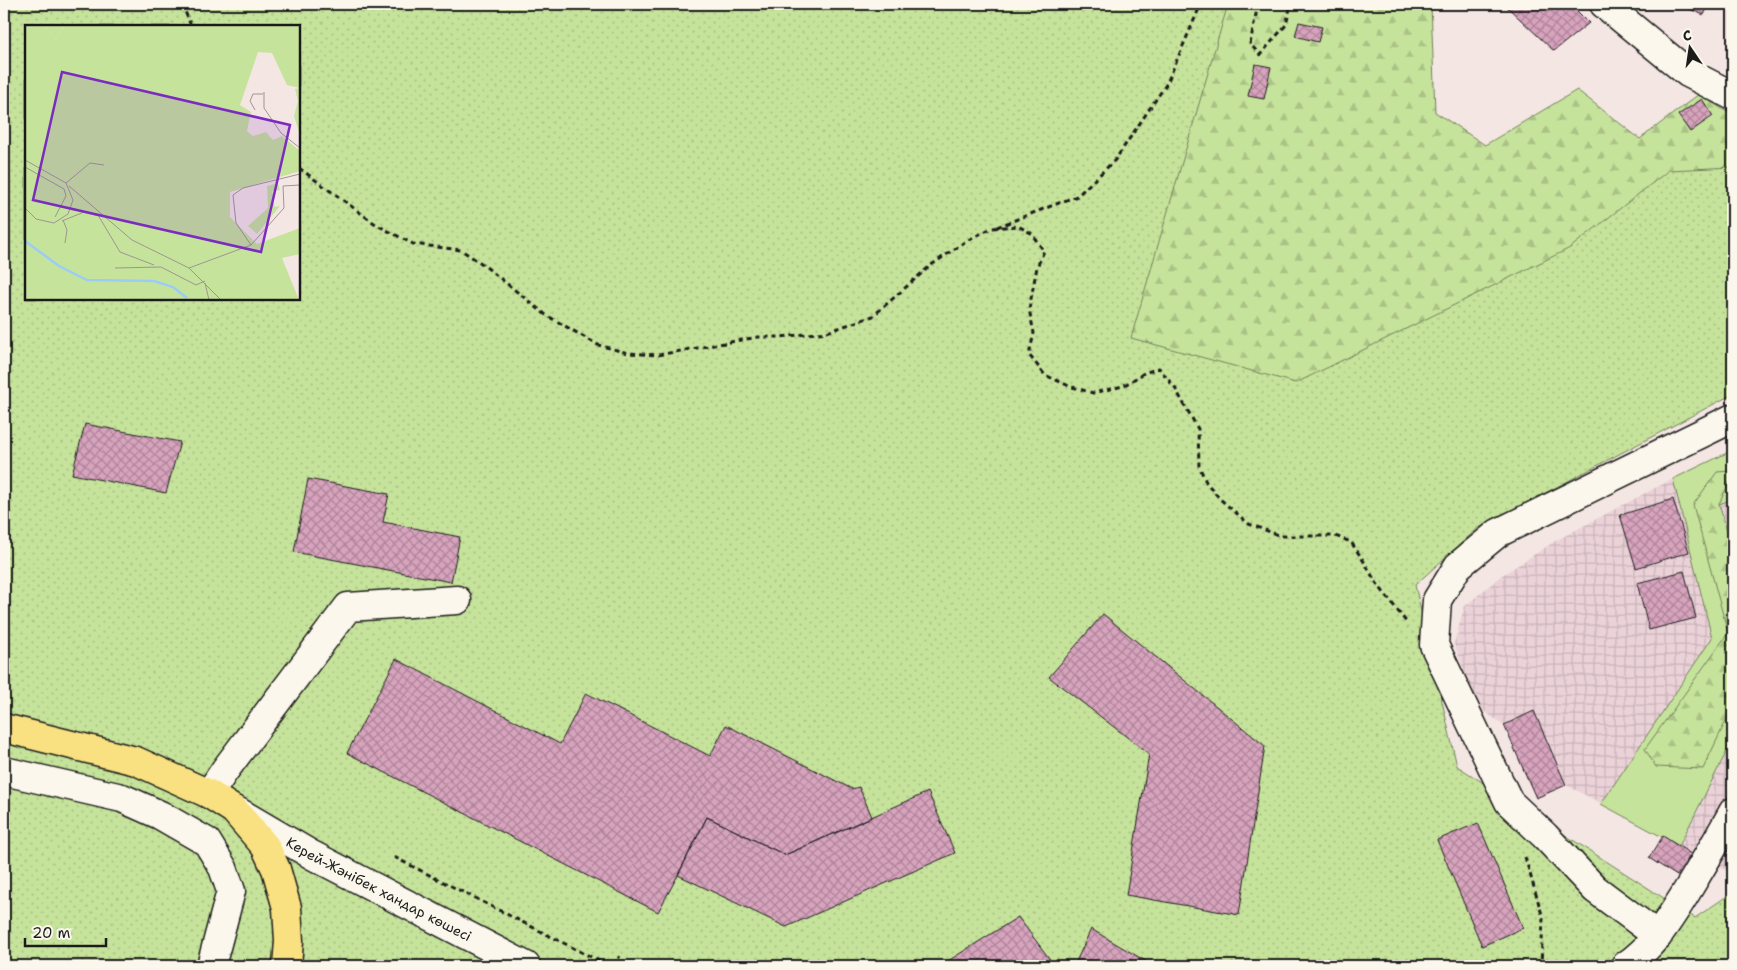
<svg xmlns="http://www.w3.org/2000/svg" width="1737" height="970" font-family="'Shantell Sans',sans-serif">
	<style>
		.industrial { fill: url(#industrial-grid) }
		.grass { fill: #c6e39b; stroke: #71805c }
		.forest { fill: url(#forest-firs); stroke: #71805c; fill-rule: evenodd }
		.park { fill: url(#park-dots); stroke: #71805c; fill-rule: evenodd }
		.building { fill: url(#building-cross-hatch); stroke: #1c1c1c }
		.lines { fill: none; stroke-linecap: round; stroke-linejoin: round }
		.minor-casing { stroke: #1c1c1c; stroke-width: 31 }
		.major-casing { stroke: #1c1c1c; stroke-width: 31 }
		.path { stroke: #1c1c1c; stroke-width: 3; stroke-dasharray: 5 4; stroke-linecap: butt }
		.minor { stroke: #fbf7ec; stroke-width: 28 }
		.major { stroke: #f9e181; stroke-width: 28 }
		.labels { text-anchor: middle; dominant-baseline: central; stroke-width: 4.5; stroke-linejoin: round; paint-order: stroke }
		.street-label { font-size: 14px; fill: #1c1c1c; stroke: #fbf7ec }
		.inset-river { fill: none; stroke: #9bccf7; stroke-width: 2.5 }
		.inset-road { fill: none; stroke: #9e9593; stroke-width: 1 }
		.view { fill: #7b2cbf; fill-opacity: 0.15; stroke: #7b2cbf; stroke-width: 2.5 }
		.inset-edge { fill: none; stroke: #1c1c1c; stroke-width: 2.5 }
	</style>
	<defs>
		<pattern id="industrial-grid" width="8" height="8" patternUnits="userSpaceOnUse" patternTransform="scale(1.25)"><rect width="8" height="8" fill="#ebd2d8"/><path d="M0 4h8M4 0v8" fill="none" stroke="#c9b4b9"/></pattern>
		<pattern id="forest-firs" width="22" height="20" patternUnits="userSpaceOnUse" patternTransform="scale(1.25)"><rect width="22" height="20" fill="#c6e39b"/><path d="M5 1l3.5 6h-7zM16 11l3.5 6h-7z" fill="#aac285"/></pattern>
		<pattern id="park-dots" width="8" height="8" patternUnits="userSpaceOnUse" patternTransform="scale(1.25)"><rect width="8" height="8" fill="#c6e39b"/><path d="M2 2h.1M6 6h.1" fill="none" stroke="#aac285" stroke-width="1.8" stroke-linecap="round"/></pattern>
		<pattern id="building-cross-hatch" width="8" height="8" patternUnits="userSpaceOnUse" patternTransform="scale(1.25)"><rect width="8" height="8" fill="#d7a3bd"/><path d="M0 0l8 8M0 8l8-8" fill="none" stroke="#ae8499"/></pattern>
	</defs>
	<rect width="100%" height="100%" fill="#f4e6e3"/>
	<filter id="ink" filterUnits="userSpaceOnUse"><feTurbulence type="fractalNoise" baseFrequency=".02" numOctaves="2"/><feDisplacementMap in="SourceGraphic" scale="10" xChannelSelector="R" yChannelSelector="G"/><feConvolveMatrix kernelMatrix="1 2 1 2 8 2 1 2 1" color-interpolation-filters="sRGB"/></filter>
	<g filter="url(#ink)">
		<path class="industrial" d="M1733,450V873L1691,854L1663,836L1566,785L1533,711L1504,725L1478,707L1454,644L1464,607L1501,576L1557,540L1653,489Z"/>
		<path class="grass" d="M1733,450V499L1719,504L1733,552V739L1679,846L1601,804L1712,638L1673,479Z"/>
		<path class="forest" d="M4,4H1431L1435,112L1485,145L1577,90L1640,139L1699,94L1733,116V359L1519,442L289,323L4,327ZM26,26H299V299H26Z
			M1730,471V481L1719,504L1733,552V706L1703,769L1656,767L1645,749L1728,633L1693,505L1717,472Z"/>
		<path class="park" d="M4,4H1228L1131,338L1296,383L1570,248L1669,170L1733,167V394L1477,529L1415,585L1457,766L1695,918L1733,892V966H4ZM26,26H299V299H26Z"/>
		<path class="building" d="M1504,4H1570L1589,23L1554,51Z
			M1677,4H1709L1704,15Z
			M1299,22L1322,27L1318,42L1295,36Z
			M1255,64L1271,67L1264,99L1248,96Z
			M1702,99L1713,116L1690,132L1678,115Z
			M85,424L180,442L166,493L72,474Z
			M308,479L389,494L383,522L460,537L451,582L294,552Z
			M1673,499L1689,552L1636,568L1620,515Z
			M1684,571L1696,618L1649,630L1637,583Z
			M1103,614L1265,746L1239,915L1126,895L1149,754L1049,677Z
			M396,659L560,744L586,693L710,756L726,725L852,789L859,787L872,817L785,855L707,817L678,875L658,912L347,753Z
			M1534,711L1566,785L1536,798L1504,725Z
			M928,792L955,853L786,927L678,875L707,817L785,855Z
			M1478,823L1523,928L1482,946L1437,840Z
			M1663,836L1691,854L1677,876L1649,858Z
			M1018,917L1055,966H940Z
			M1091,929L1154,966H1081L1076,962Z"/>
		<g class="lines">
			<defs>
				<g id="minor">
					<path d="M1604,4L1688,73L1733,96"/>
					<path d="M4,771L122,798L160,815L207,842L223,868L231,891L211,966"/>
					<path d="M209,794L225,770L348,607L457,600"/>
					<path id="s1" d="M237,811L312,855L526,966"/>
					<path d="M1658,936L1595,889L1545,836L1509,802L1434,645L1437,600L1458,566L1498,533L1733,418"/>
					<path d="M1625,966C1652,948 1667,923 1684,896C1701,868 1717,841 1733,812"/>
				</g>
				<path id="major" d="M4,728L136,761L209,794L234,810L265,846L276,869L287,908L289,941L287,966"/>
			</defs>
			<use href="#minor" class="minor-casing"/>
			<use href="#major" class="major-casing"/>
			<path class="path" d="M182,4L191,26
				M1258,4L1250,44L1260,55L1286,25L1291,4
				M299,168L377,225L413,244L461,250L481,263L546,315L598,345L628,353L658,355L758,337H780L827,332L873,316L930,266L966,241L992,228L1018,226L1031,233L1044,251L1037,267L1029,309L1034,333L1029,355L1045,375L1069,386L1093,393L1123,386L1144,373L1159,368L1175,388L1198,429L1199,466L1206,482L1220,499L1249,524L1281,536H1335L1351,542L1365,563L1375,581L1407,623
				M997,227L1077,196L1115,160L1167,83L1201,4
				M394,857L609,966
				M1525,857L1543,918L1541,966
				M613,966L620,956"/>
			<use href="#minor" class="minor"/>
			<use href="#major" class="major"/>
		</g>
	</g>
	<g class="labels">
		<g class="street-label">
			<text stroke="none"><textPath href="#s1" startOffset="162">Керей-Жәнібек хандар көшесі</textPath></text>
		</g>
	</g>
	<g transform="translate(25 25)">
		<rect width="275" height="275" fill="#f4e6e3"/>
		<path d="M18,0H40L31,14ZM275,63V110L269,91L273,76L270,64ZM253,158L255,165L247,166L249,182L255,181L232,209L223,201L243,183L242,161Z" fill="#c6e39b"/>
		<path d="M0,0H18L31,14L40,0H275V63L262,60L247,28L233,27L215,80L226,87L222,106L228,111L241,107L248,115L257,111L275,126L223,151L0,62ZM250,162L247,166L250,184L237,200L231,198L245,183L244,165ZM0,224L114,275H0Z" fill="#c6e39b"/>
		<path d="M56,0H225L230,28L176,126L196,137L236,127L251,120L275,125V146L205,167V192L232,219L275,203V229L257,233L274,275H0V269L26,264L0,237V34L26,51Z" fill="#c6e39b"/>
		<path class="inset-river" d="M0,216L34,241L62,255L129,256L148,262L162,273"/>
		<path class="inset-road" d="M239,67V83L256,108L275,123M230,85L225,76L228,69H238M0,135L41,158L48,175L43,189L29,198L11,194L0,183M0,142L39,164L41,171L30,192M41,158L65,138L79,140M44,161L107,215L164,243L196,275M73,190L95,227L129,240M38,195L42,205L40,218M37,196L59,187L74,191M226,220L211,198L208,170L218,163L275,149M90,243L136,242L171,260L180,256M164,243L226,220L259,183L258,161L275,160M180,258L184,275"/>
		<path class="view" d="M37,47L265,100L236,227L8,175Z"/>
		<rect width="275" height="275" class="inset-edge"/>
	</g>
	<rect width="1737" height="970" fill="none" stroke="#fbf7ec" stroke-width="20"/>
	<rect x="10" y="10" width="1717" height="950" fill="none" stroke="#1c1c1c" stroke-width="2" filter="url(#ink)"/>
	<g transform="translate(1690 48) rotate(347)" stroke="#fbf7ec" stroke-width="4" paint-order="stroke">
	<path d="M0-4L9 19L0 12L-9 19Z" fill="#1c1c1c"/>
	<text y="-8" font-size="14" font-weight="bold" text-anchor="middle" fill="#1c1c1c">С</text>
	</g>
	<path d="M25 938v8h81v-8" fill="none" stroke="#1c1c1c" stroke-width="2.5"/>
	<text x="32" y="938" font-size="15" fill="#1c1c1c" stroke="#fbf7ec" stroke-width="4" paint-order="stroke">20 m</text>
</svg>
